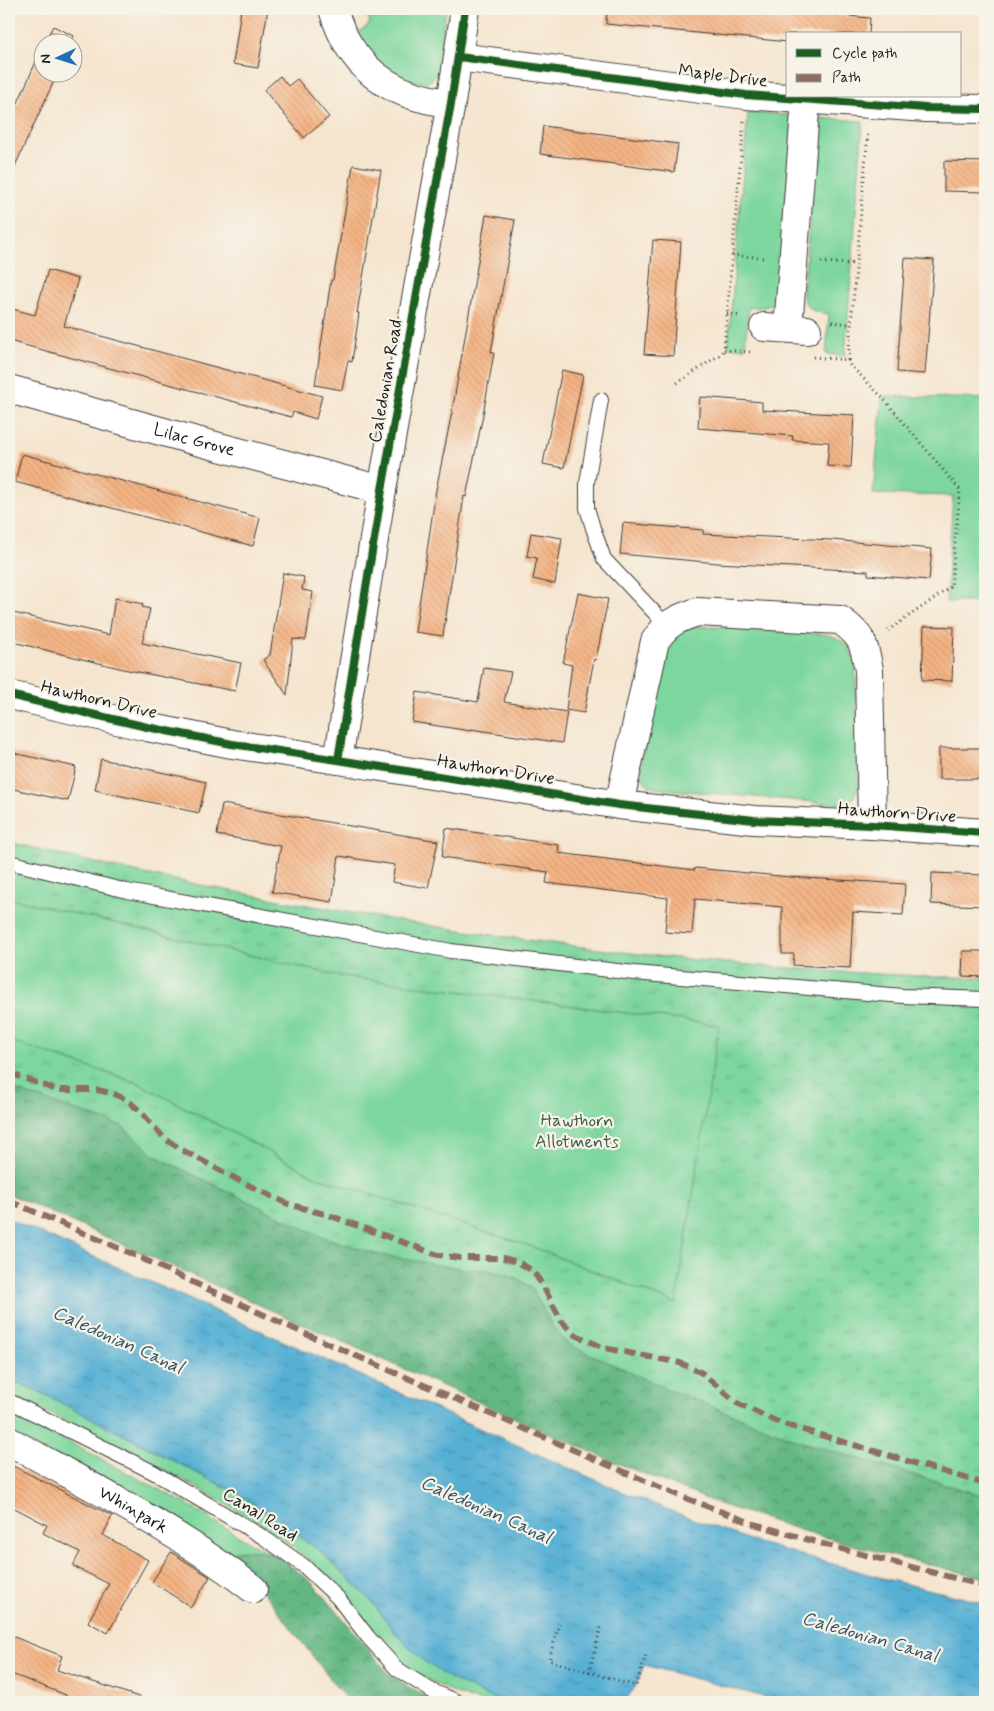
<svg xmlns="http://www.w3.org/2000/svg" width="994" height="1711" font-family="Mynerve,sans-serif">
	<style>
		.green { fill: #7bd69d; stroke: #4c795c }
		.forest { fill: url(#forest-crowns); stroke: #406a50 }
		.park { fill: url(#park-tufts); stroke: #4c795c }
		.water { fill: url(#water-ripples); stroke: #3a6678 }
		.building { fill: url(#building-back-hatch) }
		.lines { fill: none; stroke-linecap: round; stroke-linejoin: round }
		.service-casing { stroke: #3d3a37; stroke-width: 16 }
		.minor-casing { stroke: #3d3a37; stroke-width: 30 }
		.path { stroke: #3d3a37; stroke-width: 3; stroke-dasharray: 1 4; stroke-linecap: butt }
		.service { stroke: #fff; stroke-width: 14 }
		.minor { stroke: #fff; stroke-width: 28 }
		.quiet { stroke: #8d6e63; stroke-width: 6; stroke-dasharray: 12 6; stroke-linecap: butt }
		.cycleway-casing { stroke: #f7f3e8; stroke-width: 11 }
		.cycleway { stroke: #1b5e20; stroke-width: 8 }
		.labels { text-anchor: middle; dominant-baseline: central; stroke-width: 4.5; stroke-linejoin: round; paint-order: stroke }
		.street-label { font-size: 18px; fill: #1c1c1c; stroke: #f7f3e8 }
		.park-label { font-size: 18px; fill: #3d5d49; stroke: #f7f3e8 }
		.water-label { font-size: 19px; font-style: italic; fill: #345766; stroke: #f7f3e8 }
	</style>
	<defs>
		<pattern id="forest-crowns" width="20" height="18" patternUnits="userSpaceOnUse" patternTransform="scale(1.25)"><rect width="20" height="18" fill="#64b784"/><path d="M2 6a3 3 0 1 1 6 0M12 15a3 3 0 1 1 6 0" fill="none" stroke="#52946b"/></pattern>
		<pattern id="park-tufts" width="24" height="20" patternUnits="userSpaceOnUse" patternTransform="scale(1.25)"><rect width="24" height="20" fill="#7bd69d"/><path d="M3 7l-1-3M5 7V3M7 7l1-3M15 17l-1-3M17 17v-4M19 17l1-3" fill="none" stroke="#6ab787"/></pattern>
		<pattern id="water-ripples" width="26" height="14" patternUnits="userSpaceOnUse" patternTransform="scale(1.25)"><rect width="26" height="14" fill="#57b0d4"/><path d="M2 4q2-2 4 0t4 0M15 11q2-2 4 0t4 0" fill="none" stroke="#478eab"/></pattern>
		<pattern id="building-back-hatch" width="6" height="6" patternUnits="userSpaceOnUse" patternTransform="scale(1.25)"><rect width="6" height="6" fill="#f5b484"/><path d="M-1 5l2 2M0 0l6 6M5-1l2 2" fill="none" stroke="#d19a71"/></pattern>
	</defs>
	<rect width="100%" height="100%" fill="#f7f3e8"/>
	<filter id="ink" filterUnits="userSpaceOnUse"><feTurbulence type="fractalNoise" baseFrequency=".02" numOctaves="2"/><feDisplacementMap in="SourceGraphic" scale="10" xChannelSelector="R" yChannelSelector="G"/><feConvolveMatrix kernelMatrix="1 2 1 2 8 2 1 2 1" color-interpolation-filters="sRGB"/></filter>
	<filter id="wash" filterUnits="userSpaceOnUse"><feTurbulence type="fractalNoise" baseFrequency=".0096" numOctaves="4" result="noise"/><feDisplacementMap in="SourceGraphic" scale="20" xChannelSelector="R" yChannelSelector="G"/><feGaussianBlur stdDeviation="1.12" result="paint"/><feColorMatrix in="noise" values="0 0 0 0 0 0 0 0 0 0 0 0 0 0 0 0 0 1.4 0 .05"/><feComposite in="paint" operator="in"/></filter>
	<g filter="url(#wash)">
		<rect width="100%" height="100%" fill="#f5e5cf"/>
		<path class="green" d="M366,9H446L438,68C430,104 377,63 365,49C361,45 360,39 358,34L370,23Z
			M748,113L790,115L794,120L779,300C769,308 761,308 749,307L745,348L728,347Z
			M821,118L863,121L845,356L826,354L829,314C815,312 806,311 803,295L818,122Z
			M884,396L985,399V602H946L953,496L873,494L882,400Z
			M695,626L825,634C843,639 849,644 855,661L859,782C855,796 854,803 839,804L661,789C643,787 642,779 641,762L665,653C671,634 677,632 695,626Z
			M9,898L334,975L720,1025L676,1304L530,1246L317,1177L138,1083L9,1041Z
			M9,1379L42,1393L242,1496L320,1551L371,1600L395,1633L491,1698L509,1702C500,1702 490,1703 482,1702C458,1697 424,1679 404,1664C377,1642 355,1605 329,1579C310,1560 287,1541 264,1527C183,1476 96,1435 9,1395Z
			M9,1411L187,1504L240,1537L280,1558C255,1549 246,1549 221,1555L9,1432Z"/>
		<path class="forest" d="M9,1088L122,1126L155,1156L320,1236L380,1255L458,1268L487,1270L513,1276L531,1287L553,1327L568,1344L663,1387L799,1441L985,1496V1578L893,1556L806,1532L719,1504L612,1461L9,1194Z
			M241,1550L260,1551L280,1558L311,1582L337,1611L389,1674L420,1694L438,1702H352L341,1693L262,1590L221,1555Z"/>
		<path class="park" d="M9,842C59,854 108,867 159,877C430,931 708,972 985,978V1496L799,1441L663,1387L568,1344L553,1327L531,1287L513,1276L487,1270L458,1268L380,1255L320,1236L155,1156L122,1126L9,1088V1041L138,1083L317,1177L530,1246L676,1304L719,1025L334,975L9,898Z"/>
		<path class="water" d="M9,1219L618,1490L682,1515L755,1542L882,1578L985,1603V1702H783L644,1665L636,1686L628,1697L602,1702H509L491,1698L449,1678L424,1661L395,1633L371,1600L320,1551L242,1496L42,1393L9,1379Z"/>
		<g id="blocks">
			<path class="building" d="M241,9H268L258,68L233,64Z
				M607,9H773L870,18L869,34H788V42L606,24Z
				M53,26L74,36L71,42H45Z
				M42,48V72H58L9,179V123Z
				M280,76L288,86L297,79L329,117L304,138L264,90Z
				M543,126L678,144L674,172L540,154Z
				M944,161L985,162V192L944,191Z
				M353,165L381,170L357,313H359L352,362L348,361L342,390L315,385L331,280H333Z
				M486,215L515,220L491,352L494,353L482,420L466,497L464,496L443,636L415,632L436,490L452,412Z
				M653,240L681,242L673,356L644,354Z
				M905,258L934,260L925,374L897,372Z
				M48,270L78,279L64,326L322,396L316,419L293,412L291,417L9,341V308L35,315Z
				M562,370L583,375L564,468L543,464Z
				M700,397L762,402V410L854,415L851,467L827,466L829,442L792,440L793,436L698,428Z
				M22,454L260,518L253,546L15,482Z
				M623,523L703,530V534L832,540L932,549L929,580L868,575V571L717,563L620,554Z
				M531,533L562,538L555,584L533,579L537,558L527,556Z
				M283,573L304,577L302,590L313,592L306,640L293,639L287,695L263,660L270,655Z
				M578,593L608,599L596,660L594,659L584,713L566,710L572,665L563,663Z
				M115,598L143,604L142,607L150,609L142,643L241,663L235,691L123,669L9,641V612L109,635Z
				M924,626L954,627L952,681L922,680Z
				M484,668L511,672L504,702L567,712L562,743L471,729V731L412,722L417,692L478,702Z
				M939,748H985V779H939Z
				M9,752L76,767L68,801L9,788Z
				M101,759L206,782L199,813L95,790Z
				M222,804L438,841L428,888L392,882L395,865L339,856L332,902L272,892L281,846L217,835Z
				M446,828L559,845L558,853L695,870V868L790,877L905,884L903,915L853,912L850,968L793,965L794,954H782V907L695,899L692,934L665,932L668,898L546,883L548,872L442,857Z
				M932,873L985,875V906L931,904Z
				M963,951H985V977L962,976Z
				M9,1464L112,1516L103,1535L148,1560L108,1633L88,1622L109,1584L73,1566L80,1552L43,1533L47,1525L9,1505Z
				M171,1552L210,1577L191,1607L152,1582Z
				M9,1635L62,1656L57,1670L142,1698V1702H64L66,1695L9,1673Z"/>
		</g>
	</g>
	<g filter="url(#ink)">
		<use href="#blocks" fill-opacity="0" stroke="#3d3a37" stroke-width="1"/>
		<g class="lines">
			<defs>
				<path id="service" d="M601,400L587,483V508L593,528L604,559L667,626
					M9,862L127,891L451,951L634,973L903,996L985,999
					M9,1401L153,1472L263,1537L304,1566L338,1598L368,1637L397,1669L432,1691L458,1702"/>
				<g id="minor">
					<path d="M333,9C350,68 391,97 451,103"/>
					<path d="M459,57L746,95L926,108L985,109"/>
					<path d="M764,327L807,330"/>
					<path d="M788,328L806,99"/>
					<path id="s1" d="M9,389L189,439L382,490"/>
					<path d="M9,695L147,727L232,744L338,760L619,805L754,820L872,825L985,833"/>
					<path d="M338,760L382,490L451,103L465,9"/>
					<path d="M619,805L655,641C667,623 676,619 697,612L840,620C863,636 864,644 869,670L872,825"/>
					<path id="s2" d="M9,1441C92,1487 177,1530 253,1589"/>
				</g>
			</defs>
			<use href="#service" class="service-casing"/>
			<use href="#minor" class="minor-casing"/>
			<path class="path" d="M744,121L724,350L750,352
				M732,255L766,258
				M821,262L855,264
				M727,314L741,316
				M832,322L850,324
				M813,357L848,360L868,132
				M848,360L850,365L883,398L960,490L951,587L886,632
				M677,383L721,354L724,350
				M559,1623L549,1660L636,1686L646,1654
				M589,1672L601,1627"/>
			<use href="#service" class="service"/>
			<use href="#minor" class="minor"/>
			<path class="quiet" d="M9,1073L57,1090H98L114,1094L127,1100L140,1111L164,1138L182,1150L240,1181L288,1204L328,1215L438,1255L461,1258H503L518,1262L533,1271L543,1286L562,1322L576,1335L604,1348L680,1363L702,1373L737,1403L780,1423L985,1484
				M9,1201L123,1250L299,1331L680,1496L754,1524L830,1546L985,1586"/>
			<defs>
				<path id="cycleway" d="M459,57L746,95L926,108L985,109
					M9,695L147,727L232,744L338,760L619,805L754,820L872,825L985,833
					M338,760L382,490L451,103L465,9"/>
			</defs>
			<use href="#cycleway" class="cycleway-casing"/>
			<use href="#cycleway" class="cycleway"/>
		</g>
	</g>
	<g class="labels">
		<g class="street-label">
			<text transform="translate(723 76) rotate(7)">Maple Drive</text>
			<text transform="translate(386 381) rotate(-80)">Caledonian Road</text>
			<text stroke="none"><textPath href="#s1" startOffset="192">Lilac Grove</textPath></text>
			<text transform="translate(99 700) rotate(13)">Hawthorn Drive</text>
			<text transform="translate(496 770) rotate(9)">Hawthorn Drive</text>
			<text transform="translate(897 813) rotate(4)">Hawthorn Drive</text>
			<text stroke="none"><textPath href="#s2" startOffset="142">Whinpark</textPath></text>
			<text transform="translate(260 1515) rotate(32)">Canal Road</text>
		</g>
		<g class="park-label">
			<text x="577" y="1121">Hawthorn<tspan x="577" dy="21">Allotments</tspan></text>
		</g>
		<g class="water-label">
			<text transform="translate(118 1340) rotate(24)">Caledonian Canal</text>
			<text transform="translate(486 1510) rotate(24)">Caledonian Canal</text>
			<text transform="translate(870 1637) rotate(16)">Caledonian Canal</text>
		</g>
	</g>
	<rect width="994" height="1711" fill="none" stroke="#f7f3e8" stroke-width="30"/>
	<rect x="786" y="32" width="175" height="65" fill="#f7f3e8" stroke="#9f9d96"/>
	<rect x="796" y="49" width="25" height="8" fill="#1b5e20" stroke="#9f9d96"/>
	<text x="832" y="58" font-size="15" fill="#1c1c1c">Cycle path</text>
	<rect x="796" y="74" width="25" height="8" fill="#8d6e63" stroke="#9f9d96"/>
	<text x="832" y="82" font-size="15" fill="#1c1c1c">Path</text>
	<g transform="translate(58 58) rotate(266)"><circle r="24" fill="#f7f3e8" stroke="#9f9d96"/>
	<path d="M0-4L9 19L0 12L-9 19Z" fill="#1f6fb2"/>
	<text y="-8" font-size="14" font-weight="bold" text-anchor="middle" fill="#1c1c1c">N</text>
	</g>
</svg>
